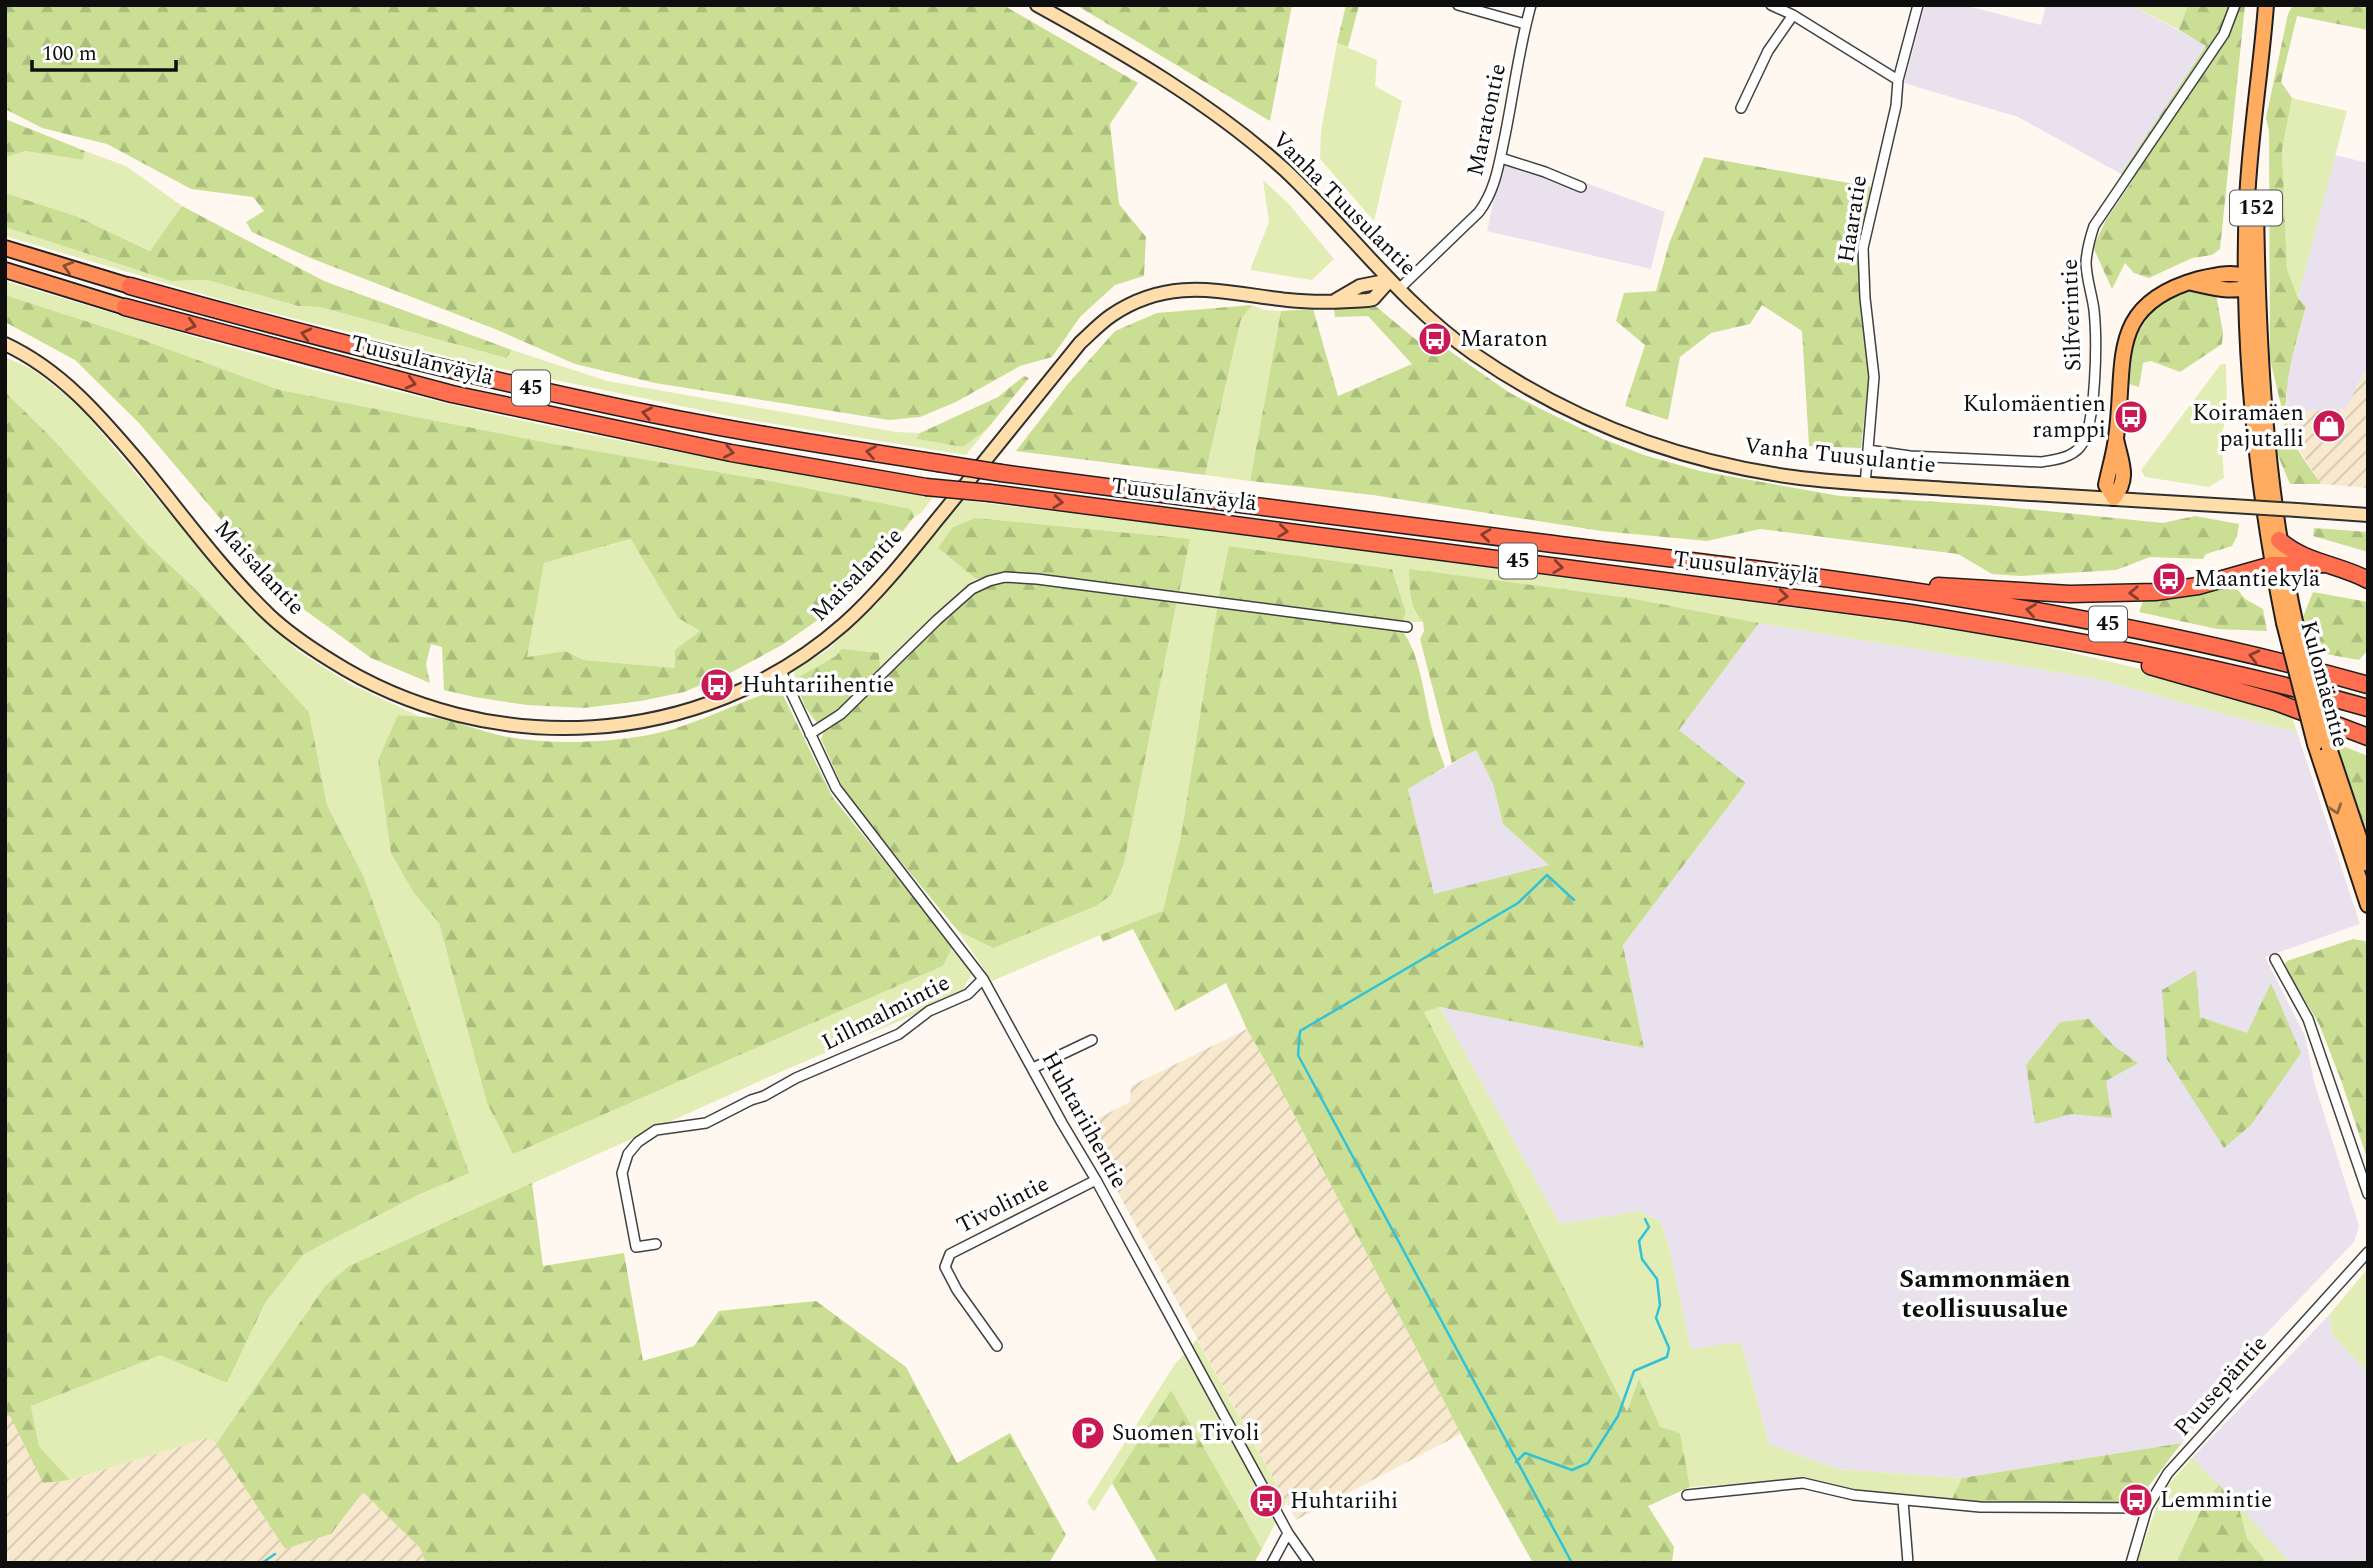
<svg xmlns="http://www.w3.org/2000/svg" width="2373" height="1568" font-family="Spectral,serif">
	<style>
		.industrial { fill: #e9e2ee }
		.farmland { fill: url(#farmland-furrows) }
		.green { fill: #e2edb5 }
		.forest { fill: url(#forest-firs); fill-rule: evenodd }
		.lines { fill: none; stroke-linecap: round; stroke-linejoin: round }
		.stream { stroke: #30c3d8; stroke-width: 2.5 }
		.minor-casing { stroke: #414141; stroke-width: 12 }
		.secondary-casing { stroke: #303030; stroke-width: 16 }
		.primary-casing { stroke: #1f1f1f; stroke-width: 18 }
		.trunk-casing { stroke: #1f1f1f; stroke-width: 18 }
		.motorway-casing { stroke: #1f1f1f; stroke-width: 19 }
		.minor { stroke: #fff; stroke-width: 9 }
		.secondary { stroke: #ffdeab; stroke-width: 12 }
		.primary { stroke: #ffac60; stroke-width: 14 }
		.trunk { stroke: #ff8d57; stroke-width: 14 }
		.motorway { stroke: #ff6e4e; stroke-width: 16 }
		.secondary-bridge-casing { stroke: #303030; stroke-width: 16; stroke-linecap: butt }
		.primary-bridge-casing { stroke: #1f1f1f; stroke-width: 18; stroke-linecap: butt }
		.motorway-bridge-casing { stroke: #1f1f1f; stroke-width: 19; stroke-linecap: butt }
		.secondary-bridge { stroke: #ffdeab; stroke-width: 12 }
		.primary-bridge { stroke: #ffac60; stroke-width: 14 }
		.motorway-bridge { stroke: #ff6e4e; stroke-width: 16 }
		.oneway { stroke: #864e32 }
		.oneway2 { stroke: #863e2e }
		.oneway3 { stroke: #93653b }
		.labels { text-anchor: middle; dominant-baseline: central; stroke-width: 7; stroke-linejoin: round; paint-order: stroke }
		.shield { fill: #fff; stroke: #565656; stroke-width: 2 }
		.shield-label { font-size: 21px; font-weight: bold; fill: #0e0e0e }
		.street-label { font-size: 23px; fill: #0e0e0e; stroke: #fff }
		.poi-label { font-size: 23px; fill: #0e0e0e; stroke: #fff; text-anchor: start }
		.quarter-label { font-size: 26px; font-weight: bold; fill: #0e0e0e; stroke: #fff }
	</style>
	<defs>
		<pattern id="farmland-furrows" width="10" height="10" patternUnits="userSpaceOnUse" patternTransform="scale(1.75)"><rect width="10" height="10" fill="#f8e8cd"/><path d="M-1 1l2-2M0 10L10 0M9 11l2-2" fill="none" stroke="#d3c6af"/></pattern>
		<pattern id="forest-firs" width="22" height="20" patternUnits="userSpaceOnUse" patternTransform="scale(1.75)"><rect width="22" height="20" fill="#cadf93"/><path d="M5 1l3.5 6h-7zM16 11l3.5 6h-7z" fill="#acbe7e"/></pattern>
	</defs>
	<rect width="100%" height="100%" fill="#fff8f0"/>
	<path class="industrial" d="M1925,5H1964L2041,25L2046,5H2131L2207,46L2121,174L2018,117L1904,83Z
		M1504,153L1665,212L1651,269L1487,231Z
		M2335,155L2368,163V364L2346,409L2287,412V375L2306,308L2298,298Z
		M1759,623L2098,679L2230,716L2297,732L2360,924L2265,957L2305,1036L2315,1085L2359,1226L2354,1242L2239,1362L2221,1398L2182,1443L1962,1478L1837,1469L1769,1444L1741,1342L1691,1350L1668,1243L1660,1221L1639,1211L1560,1224L1440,1007L1644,1048L1623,945L1746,783L1679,730Z
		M1476,750L1493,784L1503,824L1550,865L1434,895L1408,789Z
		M2329,1315L2332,1335L2368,1372V1563H2290L2192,1458Z"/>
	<path class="farmland" d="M2368,364V488L2321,484L2293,440L2287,412L2346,409Z
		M1247,1029L1278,1084L1461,1434L1296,1520L1109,1176L1102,1169L1081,1127L1130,1102L1131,1086Z
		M10,1415L43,1483L70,1480L208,1438L216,1444L285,1549L331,1534L363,1492L420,1548L426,1563H5V1417Z"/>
	<path class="green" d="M2131,5H2188L2179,30Z
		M1337,43L1377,60L1375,86L1402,101L1374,221L1320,159L1321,131Z
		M2292,98L2347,111L2298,298L2287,269L2282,150Z
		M25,151L83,160L85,151L126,166L182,206L151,251L76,216L5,193V158Z
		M1263,180L1288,203L1334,259L1312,280L1250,270L1269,222Z
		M5,227L171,281L207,280L298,306L320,307L506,358L512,350L607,381L896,432L920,433L916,439L963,447L987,429L966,455L744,419L478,364L236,304L5,236Z
		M5,281C144,323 283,364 424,398C592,439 763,468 934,496L921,513L914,517L911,509L766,480L549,443L280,390L138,338L5,295Z
		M1252,305L1264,310L1281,311L1250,481L1205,475L1241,319Z
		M5,357L32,369L78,405L242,599L298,651L350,684L421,717L398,715L414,893L439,923L487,1103L513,1153L943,966L953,946L972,973L960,995L771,1076L349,1266L325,1286L216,1444L208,1438L70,1480L39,1446L31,1406L160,1354L227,1383L265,1303L304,1254L418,1195L468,1173L364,877L327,805L309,712L199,592L148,545L51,437L5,392Z
		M2221,364H2226L2227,415L2221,436L2224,478L2209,487L2145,477L2141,470Z
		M960,500L1157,524L1917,624L2027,642L2145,670L2291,714L2297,732L2230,716L2098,679L1759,623L1630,598L1410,570C1409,590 1408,607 1423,622H1402L1406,613L1392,569L1230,546L1218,600L1179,593L1189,539L938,548L976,579L919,630L880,672L836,656L795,679L794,672L798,666L827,651L858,619L877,604Z
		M632,539L678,618L700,631L675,668L584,660L565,651L526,657L544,563Z
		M1177,601L1217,608L1181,836L1163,912L1100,935L992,981L958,931L993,948L1124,863Z
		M1440,1007L1560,1224L1639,1211L1660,1221L1668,1243L1691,1349L1741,1342L1769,1444L1837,1469L1962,1478L1950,1503L1864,1492L1799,1479L1690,1487L1680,1433L1660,1428L1639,1380L1627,1413L1424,1012Z
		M2368,1268V1372L2332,1335L2329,1315Z
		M1197,1339L1286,1502L1262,1549L1171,1390L1094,1512L1087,1502L1175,1364Z
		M2192,1458L2219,1485L2205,1501L2176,1563H2137L2161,1493Z
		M2238,1504L2290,1563H2267L2247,1538Z"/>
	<path class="forest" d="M5,5H1003L1138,83L1110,124L1119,204L1146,237L1144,276L1115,285L1080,317L1052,357L1020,366L956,402L920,417L889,420L655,383L575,364L495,329L313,259L252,232L246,222L264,211L253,197L191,189L107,144L42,128L5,109Z
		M1076,5H1292L1270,121Z
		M1346,5H1359L1348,47L1337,43Z
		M2188,5H2245L2220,249L2212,255L2192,258L2149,278L2134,273L2125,263L2112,289L2093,247L2106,220L2133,180L2121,174L2206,46L2179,30Z
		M2293,5H2368V30L2297,16L2281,82L2292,98L2282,150L2287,269L2298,298L2306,307C2295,347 2275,403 2294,442C2301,457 2312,470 2321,484H2290L2276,451L2285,422L2270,359L2269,131L2266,118L2288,14Z
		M5,119L85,151L83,160L25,151L5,158Z
		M1704,157L1871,187L1857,253L1869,375L1861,448L1809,446L1802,331L1762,305L1750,324L1711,333L1680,357L1668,420L1625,406L1645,345L1616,321L1624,293L1656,291L1669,244Z
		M5,193L76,216L150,251L182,206L324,281L512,350L506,358L320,307L298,306L207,280L171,281L5,227Z
		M2207,290L2216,294L2223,333L2222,344L2180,372L2151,361L2143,363L2139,387L2129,384L2134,339L2157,303L2171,294Z
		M5,295L138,338L280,390L549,443L766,480L911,509L914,517L880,560L832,610L782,645L732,672L684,692L641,701L584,708L527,705L474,697L444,690L442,647L431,644L426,664L430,683L371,658L288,598L139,423L75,360L5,322ZM631,539L678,618L700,631L675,650V668L584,660L565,651L527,657L544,563Z
		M1373,304L1420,343L1441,345L1510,393L1549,413L1603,439L1644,455L1700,471L1840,496L1987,505L2163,523L2195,516L2239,524L2237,536L2232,546L2206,554L2203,559L2150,557L2116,570L2020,576L1992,574L1958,554L1760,529L1707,541L1601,531L1373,495L1250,481L1281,311L1313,309L1338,396L1412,364L1368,316L1335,317L1334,309Z
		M1252,305L1241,319L1205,475L1016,451L1067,385L1115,331L1157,313Z
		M1024,376L1029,378L987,429L963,447L916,439L920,433L998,397Z
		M5,392L51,437L148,545L199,592L309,712L327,805L364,877L469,1173L418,1195L304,1254L265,1303L227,1383L160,1355L31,1406L39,1446L70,1480L43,1483L10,1416L5,1417Z
		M975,518L1190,539L1179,593L1013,573L976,579L938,548L952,528Z
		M2314,528L2368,532V552L2313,536Z
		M1229,546L1392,569L1406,613L1402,622L1218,600Z
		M1409,569L1630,598L1759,623L1679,730L1746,783L1623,945L1644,1048L1440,1007L1424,1012L1627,1412L1639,1379L1660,1427L1680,1433L1690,1487L1648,1506L1674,1547L1672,1563H1533L1461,1434L1278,1084L1247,1029L1226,983L1175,1011L1133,929L1103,942L1100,935L1163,911L1181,836L1217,608L1397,627C1418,639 1425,701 1431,725C1434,739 1440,753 1445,767L1408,789L1434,894L1549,865L1503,824L1493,784L1476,750L1452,763L1420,639L1424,631L1423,622C1408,606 1410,591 1409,569Z
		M1002,580L1027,581L1177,601L1124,863L1111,895L1096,906L993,948L958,931L855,806L841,784L821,739L825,729L860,703L958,607L975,593Z
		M2234,585L2245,599L2263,609L2267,631L2217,629L2139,612L2143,601L2199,595Z
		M2313,592L2368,602V650L2359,660L2309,651L2303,617Z
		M842,649L879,653L880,672L840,712L817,723L805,707L795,679L836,656Z
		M774,691L782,693L833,798L953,946L943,966L513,1154L487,1103L439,923L414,893L391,853L378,760L398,715C411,716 423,717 436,718C459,722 481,731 503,736C547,745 599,743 643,736C689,729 730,705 774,691Z
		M2333,742L2368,756V847Z
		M2353,939L2365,941L2368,946V1161L2341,1080L2319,1024L2284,965L2287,961Z
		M2196,970L2200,1017L2247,1033L2271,983L2301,1053L2251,1125L2224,1148L2167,1059L2162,990Z
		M2089,1019L2114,1046L2138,1063L2106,1081L2112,1118L2072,1114L2035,1124L2026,1065L2060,1022Z
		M532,1183L543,1266L624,1253L643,1361L694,1346L719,1311L816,1301L906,1367L957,1463L1010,1433L1066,1535L1049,1563H426L420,1548L363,1492L331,1534L285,1549L216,1444L325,1286L349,1266Z
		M1171,1390L1262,1549L1254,1563H1158L1112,1483Z
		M2182,1443C2169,1458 2148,1491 2133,1501C2120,1509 1976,1503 1950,1503L1962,1478Z
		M2219,1485L2238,1504L2247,1538L2267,1563H2176L2205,1501Z"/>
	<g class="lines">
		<path class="stream" d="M1516,1462L1525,1453L1572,1470L1588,1463L1618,1416L1634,1371L1667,1357L1669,1348L1656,1318L1660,1305L1657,1279L1642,1259L1639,1241L1649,1227L1645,1219
			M262,1563L275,1554
			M1572,1563L1298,1055L1300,1031L1518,903L1547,875L1574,900"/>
		<defs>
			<path id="minor" d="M1458,5L1525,24
				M1771,5L1793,15L1898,80
				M1741,108L1768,51L1793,15
				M1501,158L1545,172L1581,187
				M1399,289L1479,212C1494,192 1498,169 1503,145C1513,99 1518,51 1531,5
				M1868,450L1910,456L2041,462C2054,460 2071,458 2080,447C2097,426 2097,338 2094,310C2092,294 2086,278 2086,262C2087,249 2090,238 2094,226L2224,34L2235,5
				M1865,485L1874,377L1865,298L1863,248L1896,106L1898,80L1918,5
				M780,669L836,788L983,979L1062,1123L1096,1180L1288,1533L1309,1563
				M810,734L841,714L937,620L972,589L989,581L1005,577L1037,579L1407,627
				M2275,959L2308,1019L2368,1194
				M1033,1068L1092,1040
				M656,1244L636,1247L622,1173L628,1154L638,1142L656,1130L706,1123L751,1100L764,1096L796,1078L899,1034L929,1011L968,994L983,979
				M997,1346L957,1290L945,1267L950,1254L1096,1180
				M1687,1495L1803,1483L1854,1495L1980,1507L2147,1508
				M1903,1501L1908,1563
				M1272,1563L1288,1533
				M2131,1563L2147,1508L2168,1473L2368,1252"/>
			<path id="secondary" d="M1037,5C1124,53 1211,103 1285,170C1349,230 1401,303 1474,354C1571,421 1676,461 1793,477C1844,484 1896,485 1948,489C2043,495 2137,500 2232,506
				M1336,300L1360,286L1390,280
				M5,344C61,370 100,416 139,462C181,513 221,569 269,615C287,632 309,647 330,660C489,761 701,750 844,624C882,590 913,549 945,510C990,454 1035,399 1080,343C1090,334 1100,323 1112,315C1172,275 1223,293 1288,300C1315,303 1341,302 1368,300L1373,299L1390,280
				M2297,510L2368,515"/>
			<path id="primary" d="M2266,5C2261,71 2250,135 2247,201C2241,343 2256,484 2284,623
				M2256,206C2258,348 2265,487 2296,626
				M2192,283C2211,287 2236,295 2254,284
				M2116,439C2121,463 2130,477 2114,498L2106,485C2109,470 2114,454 2116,438C2127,362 2105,305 2199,279C2215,275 2237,270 2252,279
				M2315,744L2368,905
				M2329,748L2368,864"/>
			<path id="trunk" d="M5,248L130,286
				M5,270L125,307"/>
			<path id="motorway" d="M130,286C284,329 438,369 594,402C708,427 823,445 938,463
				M125,307L452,394L731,453L926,487
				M1001,473C1185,497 1369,522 1553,544C1826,577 2102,610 2368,685
				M990,493L1910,613C2064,638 2218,665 2368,708
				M2279,540C2305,563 2338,564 2368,580
				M1938,586L2070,594L2155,592L2198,586L2272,565L2325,564
				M2150,666L2276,702L2368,737"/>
		</defs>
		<use href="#minor" class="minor-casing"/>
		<use href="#secondary" class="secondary-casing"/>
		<use href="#primary" class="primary-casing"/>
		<use href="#trunk" class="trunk-casing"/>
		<use href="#motorway" class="motorway-casing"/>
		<use href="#minor" class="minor"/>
		<use href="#secondary" class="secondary"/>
		<use href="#primary" class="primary"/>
		<use href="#trunk" class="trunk"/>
		<use href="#motorway" class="motorway"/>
		<defs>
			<path id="secondary-bridge" d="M2232,506L2297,510"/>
			<path id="primary-bridge" d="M2284,623L2315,744
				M2296,626L2329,748"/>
			<path id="motorway-bridge" d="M938,463L1001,473
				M926,487L990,493"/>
		</defs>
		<use href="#secondary-bridge" class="secondary-bridge-casing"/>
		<use href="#primary-bridge" class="primary-bridge-casing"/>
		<use href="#motorway-bridge" class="motorway-bridge-casing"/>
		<use href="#secondary-bridge" class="secondary-bridge"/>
		<use href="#primary-bridge" class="primary-bridge"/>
		<use href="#motorway-bridge" class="motorway-bridge"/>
	</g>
	<defs><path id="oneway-chevron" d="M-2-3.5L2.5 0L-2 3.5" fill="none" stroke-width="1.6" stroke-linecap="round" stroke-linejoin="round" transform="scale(1.75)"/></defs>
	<use class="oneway" href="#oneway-chevron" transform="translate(68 267) rotate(-163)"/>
	<g class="oneway2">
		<use href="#oneway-chevron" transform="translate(191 325) rotate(15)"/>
		<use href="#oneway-chevron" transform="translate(306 334) rotate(-166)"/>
		<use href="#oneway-chevron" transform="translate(411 383) rotate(15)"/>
		<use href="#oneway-chevron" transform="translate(647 413) rotate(-169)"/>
		<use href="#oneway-chevron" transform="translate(729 452) rotate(11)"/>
		<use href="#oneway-chevron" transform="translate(871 452) rotate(-171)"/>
		<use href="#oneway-chevron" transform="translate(1058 502) rotate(7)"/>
		<use href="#oneway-chevron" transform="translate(1283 531) rotate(7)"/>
		<use href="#oneway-chevron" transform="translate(1486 535) rotate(-173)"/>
		<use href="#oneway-chevron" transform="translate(1558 567) rotate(7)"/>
		<use href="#oneway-chevron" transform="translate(2134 593) rotate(178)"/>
		<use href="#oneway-chevron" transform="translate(1783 596) rotate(7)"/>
		<use href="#oneway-chevron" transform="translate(2031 610) rotate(-170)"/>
		<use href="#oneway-chevron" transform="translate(2254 656) rotate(-166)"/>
	</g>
	<use class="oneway3" href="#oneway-chevron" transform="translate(2336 809) rotate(72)"/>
	<defs>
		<symbol id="bus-disc" viewBox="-11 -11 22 22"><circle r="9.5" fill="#ca1a53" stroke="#fff"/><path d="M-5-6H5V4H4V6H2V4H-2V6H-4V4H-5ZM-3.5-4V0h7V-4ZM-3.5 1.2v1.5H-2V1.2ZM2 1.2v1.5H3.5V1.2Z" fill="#fff"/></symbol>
		<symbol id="shop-disc" viewBox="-11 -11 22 22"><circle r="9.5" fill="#ca1a53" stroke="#fff"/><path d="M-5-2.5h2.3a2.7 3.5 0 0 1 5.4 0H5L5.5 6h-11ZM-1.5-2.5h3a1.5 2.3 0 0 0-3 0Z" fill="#fff"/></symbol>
		<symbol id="parking-disc" viewBox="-11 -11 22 22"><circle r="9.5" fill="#ca1a53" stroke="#fff"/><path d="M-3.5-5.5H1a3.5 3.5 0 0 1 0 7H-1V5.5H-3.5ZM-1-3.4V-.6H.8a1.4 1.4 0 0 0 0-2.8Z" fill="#fff"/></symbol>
	</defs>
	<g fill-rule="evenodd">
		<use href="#bus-disc" x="1416" y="320" width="38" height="38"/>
		<use href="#bus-disc" x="2112" y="398" width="38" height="38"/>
		<use href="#shop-disc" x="2310" y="407" width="38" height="38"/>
		<use href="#bus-disc" x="2150" y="560" width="38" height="38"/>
		<use href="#bus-disc" x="698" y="666" width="38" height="38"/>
		<use href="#parking-disc" x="1069" y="1414" width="38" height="38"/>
		<use href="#bus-disc" x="2117" y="1481" width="38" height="38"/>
		<use href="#bus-disc" x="1247" y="1482" width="38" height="38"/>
	</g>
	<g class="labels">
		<g class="shield">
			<rect x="2230" y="190.5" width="52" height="35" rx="5"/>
			<rect x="512" y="370.5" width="38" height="35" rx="5"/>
			<rect x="1499" y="543.5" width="38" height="35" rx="5"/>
			<rect x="2089" y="606.5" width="38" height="35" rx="5"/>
		</g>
		<g class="shield-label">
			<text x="2256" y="208">152</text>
			<text x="531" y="388">45</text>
			<text x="1518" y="561">45</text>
			<text x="2108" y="624">45</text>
		</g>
		<g class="street-label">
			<text transform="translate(1487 120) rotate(-78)">Maratontie</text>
			<text transform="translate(1344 204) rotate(45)">Vanha Tuusulantie</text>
			<text transform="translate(1853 219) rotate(-81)">Haaratie</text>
			<text transform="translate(2072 315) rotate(-92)">Silfverintie</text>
			<text transform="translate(422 361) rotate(14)">Tuusulanväylä</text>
			<text transform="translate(1840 456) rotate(6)">Vanha Tuusulantie</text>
			<text transform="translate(1184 495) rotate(7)">Tuusulanväylä</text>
			<text transform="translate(259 568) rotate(47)">Maisalantie</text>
			<text transform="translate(1746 568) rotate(7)">Tuusulanväylä</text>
			<text transform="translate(857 575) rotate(-46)">Maisalantie</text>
			<text transform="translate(2324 684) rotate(75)">Kulomäentie</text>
			<text transform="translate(886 1013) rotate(-27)">Lillmalmintie</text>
			<text transform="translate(1084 1120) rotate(61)">Huhtariihentie</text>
			<text transform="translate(1003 1205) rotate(-27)">Tivolintie</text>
			<text transform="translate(2221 1386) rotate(-48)">Puusepäntie</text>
		</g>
		<g class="poi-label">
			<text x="1460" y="339">Maraton</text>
			<text x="2106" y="404" text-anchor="end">Kulomäentien<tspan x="2106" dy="26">ramppi</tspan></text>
			<text x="2304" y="413" text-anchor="end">Koiramäen<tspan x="2304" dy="26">pajutalli</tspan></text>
			<text x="2194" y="579">Maantiekylä</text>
			<text x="742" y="685">Huhtariihentie</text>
			<text x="1112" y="1433">Suomen Tivoli</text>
			<text x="2160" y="1500">Lemmintie</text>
			<text x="1290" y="1501">Huhtariihi</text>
		</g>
		<g class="quarter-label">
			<text x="1985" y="1279">Sammonmäen<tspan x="1985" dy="30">teollisuusalue</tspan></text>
		</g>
	</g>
	<rect width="2373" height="1568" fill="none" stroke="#0e0e0e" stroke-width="14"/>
	<path d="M32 60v10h144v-10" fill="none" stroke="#0e0e0e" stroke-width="3.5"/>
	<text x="42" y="60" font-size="21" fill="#0e0e0e" stroke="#ffffff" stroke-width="5" paint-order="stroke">100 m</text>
</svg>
